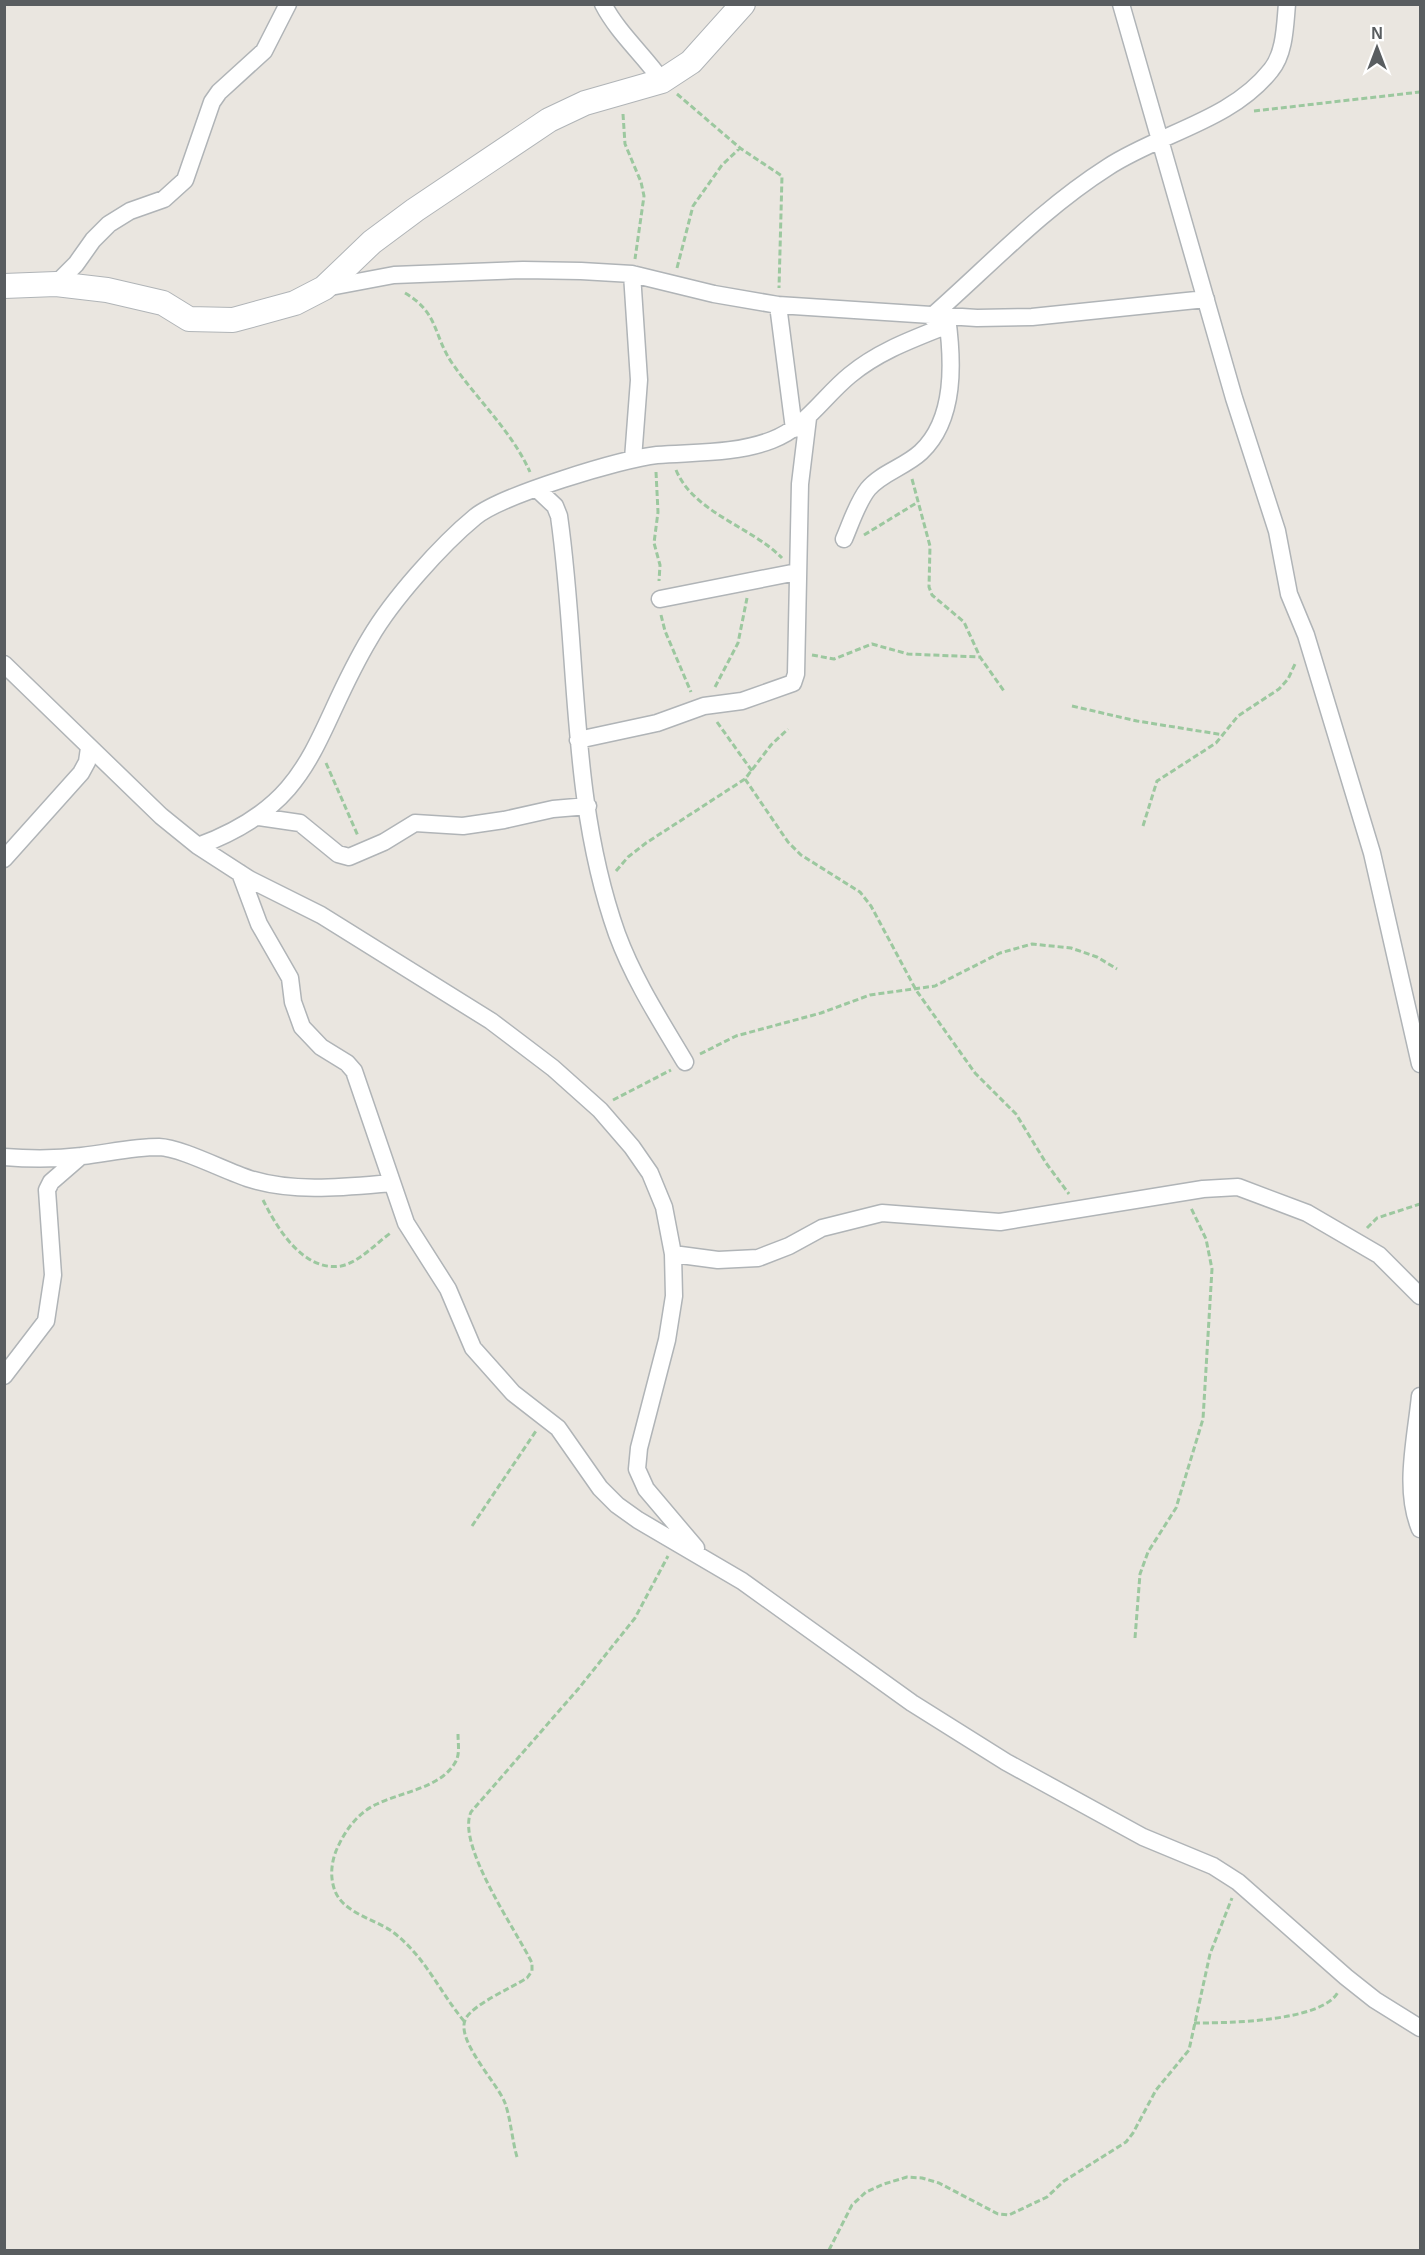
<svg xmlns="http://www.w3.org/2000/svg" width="1425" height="2255" font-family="Arial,sans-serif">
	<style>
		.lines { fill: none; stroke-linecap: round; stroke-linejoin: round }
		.street-casing { stroke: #b0b4b7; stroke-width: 19 }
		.secondary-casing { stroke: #b0b4b7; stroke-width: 26 }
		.path { stroke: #9cc89f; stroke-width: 3; stroke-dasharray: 6 3; stroke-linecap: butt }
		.street { stroke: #fff; stroke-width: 16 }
		.secondary { stroke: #fff; stroke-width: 24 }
	</style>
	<rect width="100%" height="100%" fill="#eae6e0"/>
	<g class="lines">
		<defs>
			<path id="street" d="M603,4C618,33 643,54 662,81
				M1121,4L1234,398L1277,531L1289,594L1306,635L1372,853L1420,1064
				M632,274L639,380L633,459
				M56,284L76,264L93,240L109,224L130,211L164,199L185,180L212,102L219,92L264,51L288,4
				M325,288L394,275L523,270L581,271L632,274L714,294L778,305L977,318L1032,317L1206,299
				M778,305L794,429
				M931,317C990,265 1042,209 1108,167C1160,133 1231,121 1271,70C1285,53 1285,25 1287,4
				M538,490L555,506L559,516C579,655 569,799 617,934C634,980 660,1020 685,1062
				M844,539C851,523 857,503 868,489C881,473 905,467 921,452C956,419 953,361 947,317
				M660,599L797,572
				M4,664L161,816L198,846L249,879L321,915L491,1021L553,1068L600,1110L632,1147L650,1173L664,1207L673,1254L674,1296L667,1340L639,1448L637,1469L646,1489L696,1548
				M578,740L657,723L704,706L742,701L793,683L796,674L800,484L808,418
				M259,817L300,823L338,854L349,857L384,842L415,823L463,826L504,820L553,809L588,806
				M198,846C318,802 312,734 370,638C392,600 441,545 475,517C502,495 621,459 657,455C695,452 736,454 772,440C806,427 823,397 850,375C879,351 913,339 948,325
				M4,859L81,773L87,762L89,748
				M240,873L259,924L290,978L293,1002L302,1027L321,1047L347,1063L354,1071L406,1223L448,1289L473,1348L513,1393L558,1428L600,1488L617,1505L638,1520L742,1581L912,1703L1006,1762L1143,1837L1213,1866L1238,1882L1346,1977L1375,2000L1420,2028
				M4,1157C29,1159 58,1159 82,1156C108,1153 133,1147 159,1147C182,1148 225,1171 250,1179C295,1193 345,1187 391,1183
				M673,1254L718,1260L758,1258L789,1246L822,1228L882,1213L1000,1222L1203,1189L1238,1187L1307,1213L1379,1255L1420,1296
				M4,1376L46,1321L53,1275L47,1190L51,1182L81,1156
				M1420,1396C1416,1438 1403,1489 1420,1529"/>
			<path id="secondary" d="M4,286L56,284L107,290L163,303L189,319L233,320L295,303L324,288L372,242L415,210L549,120L585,103L662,81L691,62L743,4"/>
		</defs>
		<use href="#street" class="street-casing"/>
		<use href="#secondary" class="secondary-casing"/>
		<path class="path" d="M677,94L740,148L782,176L779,288
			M1254,111L1420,92
			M623,114L625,144L641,182L644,196L635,259
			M677,268L693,206L722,165L740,148
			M405,293C439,313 433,335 452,363C478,401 511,430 530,472
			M676,470C694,513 752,527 782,558
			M656,472L658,512L654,543L660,565L659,581
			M912,479L930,546L929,587L932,595L964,622L980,657L1004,691
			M864,535L918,502
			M661,615L665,631L691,692
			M812,655L834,659L872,644L908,654L980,657
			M715,687L738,643L747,598
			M1072,706L1137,721L1224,735
			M717,722L752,771
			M326,763L358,836
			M745,779L788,842L801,855L860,892L871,906L916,990L975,1073L1016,1114L1046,1163L1069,1194
			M1143,826L1157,781L1216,743L1238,716L1279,689L1288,679L1296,662
			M616,871L628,857L646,843L745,779L771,745L788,729
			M700,1054L736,1036L821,1013L870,995L935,986L1000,953L1032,944L1071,948L1097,957L1117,969
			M613,1100L671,1070
			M263,1200C277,1228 303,1272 341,1266C360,1262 376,1243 392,1232
			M1367,1228L1377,1218L1420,1204
			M472,1526L536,1431
			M1135,1638L1140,1574L1148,1552L1176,1508L1203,1419L1212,1269L1206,1239L1191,1208
			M458,1734C458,1743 460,1753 456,1761C442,1788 401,1792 377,1804C357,1813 344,1832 336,1851C331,1864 330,1878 335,1891C343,1912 373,1919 390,1930C425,1955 438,1990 464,2021
			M1194,2023C1225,2023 1322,2022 1338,1992
			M517,2157C512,2140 511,2120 505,2103C497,2082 454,2039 466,2018C474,2004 513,1987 527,1978L532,1971V1963C516,1930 456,1845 471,1812L579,1688L635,1618L668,1556
			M829,2250L852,2205L866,2192L884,2184L907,2177L922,2178L939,2183L998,2214L1009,2215L1047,2197L1064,2181L1126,2142L1133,2133L1156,2090L1189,2050L1210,1954L1232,1898"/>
		<use href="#street" class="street"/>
		<use href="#secondary" class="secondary"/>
	</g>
	<rect width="1425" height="2255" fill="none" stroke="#595d60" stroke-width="12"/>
	<g transform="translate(1377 48)" stroke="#ffffff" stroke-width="4.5" paint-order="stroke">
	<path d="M0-4.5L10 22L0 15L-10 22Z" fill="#595d60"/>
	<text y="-9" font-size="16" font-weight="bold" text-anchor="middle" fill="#595d60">N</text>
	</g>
</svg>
